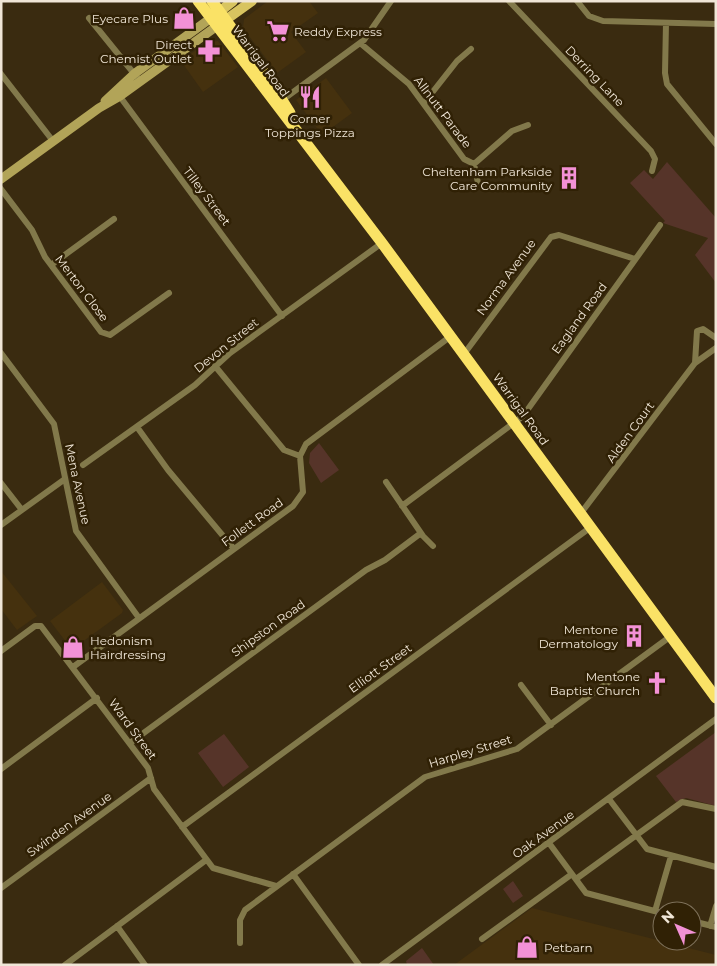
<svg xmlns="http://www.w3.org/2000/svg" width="717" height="966" font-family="Montserrat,sans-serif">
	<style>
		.built { fill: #45310e }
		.green { fill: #563429 }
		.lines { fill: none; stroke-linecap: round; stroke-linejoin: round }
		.street { stroke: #82794b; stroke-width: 6 }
		.secondary { stroke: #b2a458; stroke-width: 9 }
		.primary { stroke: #d8c460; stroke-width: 10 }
		.highway { stroke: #fae266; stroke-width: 11 }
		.labels { text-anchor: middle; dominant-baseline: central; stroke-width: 5; stroke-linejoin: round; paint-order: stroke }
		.poi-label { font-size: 12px; fill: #f0e6d7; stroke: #302105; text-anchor: end }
		.street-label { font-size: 12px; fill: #f0e6d7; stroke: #302105 }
	</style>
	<rect width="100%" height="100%" fill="#3a2b10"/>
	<path class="built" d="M268,1H309L318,13L291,32L306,52L277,73L243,28L244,19Z
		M218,41L238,67L203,92L181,61L207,42Z
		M326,78L352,113L322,135L296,100Z
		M1,571L37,616L17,630L1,609Z
		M102,582L123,610L122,613L74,648L70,647L50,621Z
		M532,908L716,955V965H454Z"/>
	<path class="green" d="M667,162L716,218V283L695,255L708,238L663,223L665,221L630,183L644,170L653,179Z
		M319,443L339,470L321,483L309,463L310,453Z
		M716,732V806L686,798L676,802L656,776Z
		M224,734L249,767L223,787L198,753Z
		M513,881L523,896L513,903L503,889Z
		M422,948L434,965H407L406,961Z"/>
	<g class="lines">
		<path class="street" d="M509,1L651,151L655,159L652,171
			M577,1L589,16L603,21L716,24
			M89,18L140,81
			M666,23L665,73L667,84L716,144
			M360,43L409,84L464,159L474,164L478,183
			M1,74L53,141
			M118,94L282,316
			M281,101L364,40L391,1
			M424,103L457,61L471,49
			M474,164L512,131L528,125
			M1,189L32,230L45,257L101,332L110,335L169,293
			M51,265L114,219
			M1,353L54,424L76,531L139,618
			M464,354L551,237L559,235L635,259
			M695,363L697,331L703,329L716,338
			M215,366L284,450L300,456
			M137,427L168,470L234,549
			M83,465L195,385L230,353L382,243
			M386,482L423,536L433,546
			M1,483L22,510
			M402,506L523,416L660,225
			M581,513L695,363L716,348
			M1,525L65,479
			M1,651L35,626H41L148,768L154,789L213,868L276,886
			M73,667L293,506L303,492L300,456L306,444L451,336
			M521,685L551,725
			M130,743L366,570L385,560L421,533
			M1,769L97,698
			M609,799L647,849L716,867
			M182,827L591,527
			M549,843L586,893L662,913
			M293,874L359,965
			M576,879L682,802L716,809
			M1,888L151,778
			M655,911L671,856
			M692,921L716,927
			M117,926L145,965
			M710,926L716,906
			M482,939L572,874
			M240,943V920L245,910L425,777L517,749L671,636
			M65,965L206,860
			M382,965L716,719"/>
		<path class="secondary" d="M105,101L134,74L211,18
			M1,179L99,108L120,96L217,26"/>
		<path class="primary" d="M214,16L233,1
			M220,24L252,1"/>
		<path class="highway" d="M198,1L382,243L716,698
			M212,1L270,81L290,113"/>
	</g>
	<defs>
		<symbol id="shop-bare" viewBox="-9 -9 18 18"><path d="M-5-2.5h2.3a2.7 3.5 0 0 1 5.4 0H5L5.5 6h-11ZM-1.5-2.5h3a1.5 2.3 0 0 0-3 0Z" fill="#f391d6" stroke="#302105" stroke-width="2.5" paint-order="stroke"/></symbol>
		<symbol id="supermarket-bare" viewBox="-9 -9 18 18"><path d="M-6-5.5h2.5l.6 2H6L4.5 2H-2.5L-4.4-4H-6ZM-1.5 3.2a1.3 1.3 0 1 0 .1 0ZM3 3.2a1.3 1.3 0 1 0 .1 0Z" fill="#f391d6" stroke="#302105" stroke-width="2.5" paint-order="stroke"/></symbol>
		<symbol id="pharmacy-bare" viewBox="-9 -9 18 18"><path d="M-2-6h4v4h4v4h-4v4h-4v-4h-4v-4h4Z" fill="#f391d6" stroke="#302105" stroke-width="2.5" paint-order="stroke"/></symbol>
		<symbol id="restaurant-bare" viewBox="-9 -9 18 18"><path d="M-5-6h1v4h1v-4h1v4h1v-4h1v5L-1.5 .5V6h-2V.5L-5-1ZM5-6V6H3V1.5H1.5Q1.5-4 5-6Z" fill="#f391d6" stroke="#302105" stroke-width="2.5" paint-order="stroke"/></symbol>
		<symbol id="building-bare" viewBox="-9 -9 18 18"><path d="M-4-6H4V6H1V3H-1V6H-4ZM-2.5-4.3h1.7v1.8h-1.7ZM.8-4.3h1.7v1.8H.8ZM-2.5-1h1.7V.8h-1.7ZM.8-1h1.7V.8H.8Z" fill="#f391d6" stroke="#302105" stroke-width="2.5" paint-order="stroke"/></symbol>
		<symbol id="church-bare" viewBox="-9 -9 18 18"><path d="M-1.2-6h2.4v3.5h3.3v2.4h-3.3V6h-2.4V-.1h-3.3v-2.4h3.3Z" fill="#f391d6" stroke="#302105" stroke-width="2.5" paint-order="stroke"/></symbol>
	</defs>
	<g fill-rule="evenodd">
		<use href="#shop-bare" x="168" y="2" width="32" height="32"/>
		<use href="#supermarket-bare" x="262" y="15" width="32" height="32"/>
		<use href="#pharmacy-bare" x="193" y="35" width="32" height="32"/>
		<use href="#restaurant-bare" x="294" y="81" width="32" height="32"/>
		<use href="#building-bare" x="553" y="162" width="32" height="32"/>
		<use href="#building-bare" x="618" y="620" width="32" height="32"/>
		<use href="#shop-bare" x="57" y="631" width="32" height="32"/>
		<use href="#church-bare" x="641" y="667" width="32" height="32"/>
		<use href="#shop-bare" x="511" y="931" width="32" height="32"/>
	</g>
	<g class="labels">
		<g class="poi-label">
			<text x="168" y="18">Eyecare Plus</text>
			<text x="294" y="31" text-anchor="start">Reddy Express</text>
			<text x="192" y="44">Direct<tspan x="192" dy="14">Chemist Outlet</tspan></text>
			<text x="310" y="118" text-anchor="middle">Corner<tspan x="310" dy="14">Toppings Pizza</tspan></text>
			<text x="552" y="171">Cheltenham Parkside<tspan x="552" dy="14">Care Community</tspan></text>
			<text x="618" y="629">Mentone<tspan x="618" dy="14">Dermatology</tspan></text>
			<text x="90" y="640" text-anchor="start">Hedonism<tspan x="90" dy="14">Hairdressing</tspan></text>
			<text x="640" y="676">Mentone<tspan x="640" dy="14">Baptist Church</tspan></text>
			<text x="544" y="947" text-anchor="start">Petbarn</text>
		</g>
		<g class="street-label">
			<text transform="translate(261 61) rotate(53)">Warrigal Road</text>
			<text transform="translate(595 76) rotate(46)">Derring Lane</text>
			<text transform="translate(443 112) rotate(53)">Allnutt Parade</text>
			<text transform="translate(207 196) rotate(53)">Tilley Street</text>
			<text transform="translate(506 277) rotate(-54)">Norma Avenue</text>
			<text transform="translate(82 288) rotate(53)">Merton Close</text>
			<text transform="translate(579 318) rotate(-54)">Eagland Road</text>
			<text transform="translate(226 345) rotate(-39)">Devon Street</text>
			<text transform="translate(521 409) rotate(54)">Warrigal Road</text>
			<text transform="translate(630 432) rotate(-54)">Alden Court</text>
			<text transform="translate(78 484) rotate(78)">Mena Avenue</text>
			<text transform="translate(252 522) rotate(-36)">Follett Road</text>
			<text transform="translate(268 628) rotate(-36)">Shipston Road</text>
			<text transform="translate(380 668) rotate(-36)">Elliott Street</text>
			<text transform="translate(133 729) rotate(54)">Ward Street</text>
			<text transform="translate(470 751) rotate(-17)">Harpley Street</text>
			<text transform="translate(69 824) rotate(-36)">Swinden Avenue</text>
			<text transform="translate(543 834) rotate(-36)">Oak Avenue</text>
		</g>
	</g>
	<rect width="717" height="966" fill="none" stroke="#f0e6d7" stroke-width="5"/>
	<g transform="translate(677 926) rotate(315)"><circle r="24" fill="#302105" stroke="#7d7059"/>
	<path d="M0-4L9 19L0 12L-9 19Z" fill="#f391d6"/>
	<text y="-8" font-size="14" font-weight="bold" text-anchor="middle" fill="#f0e6d7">N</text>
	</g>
</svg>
